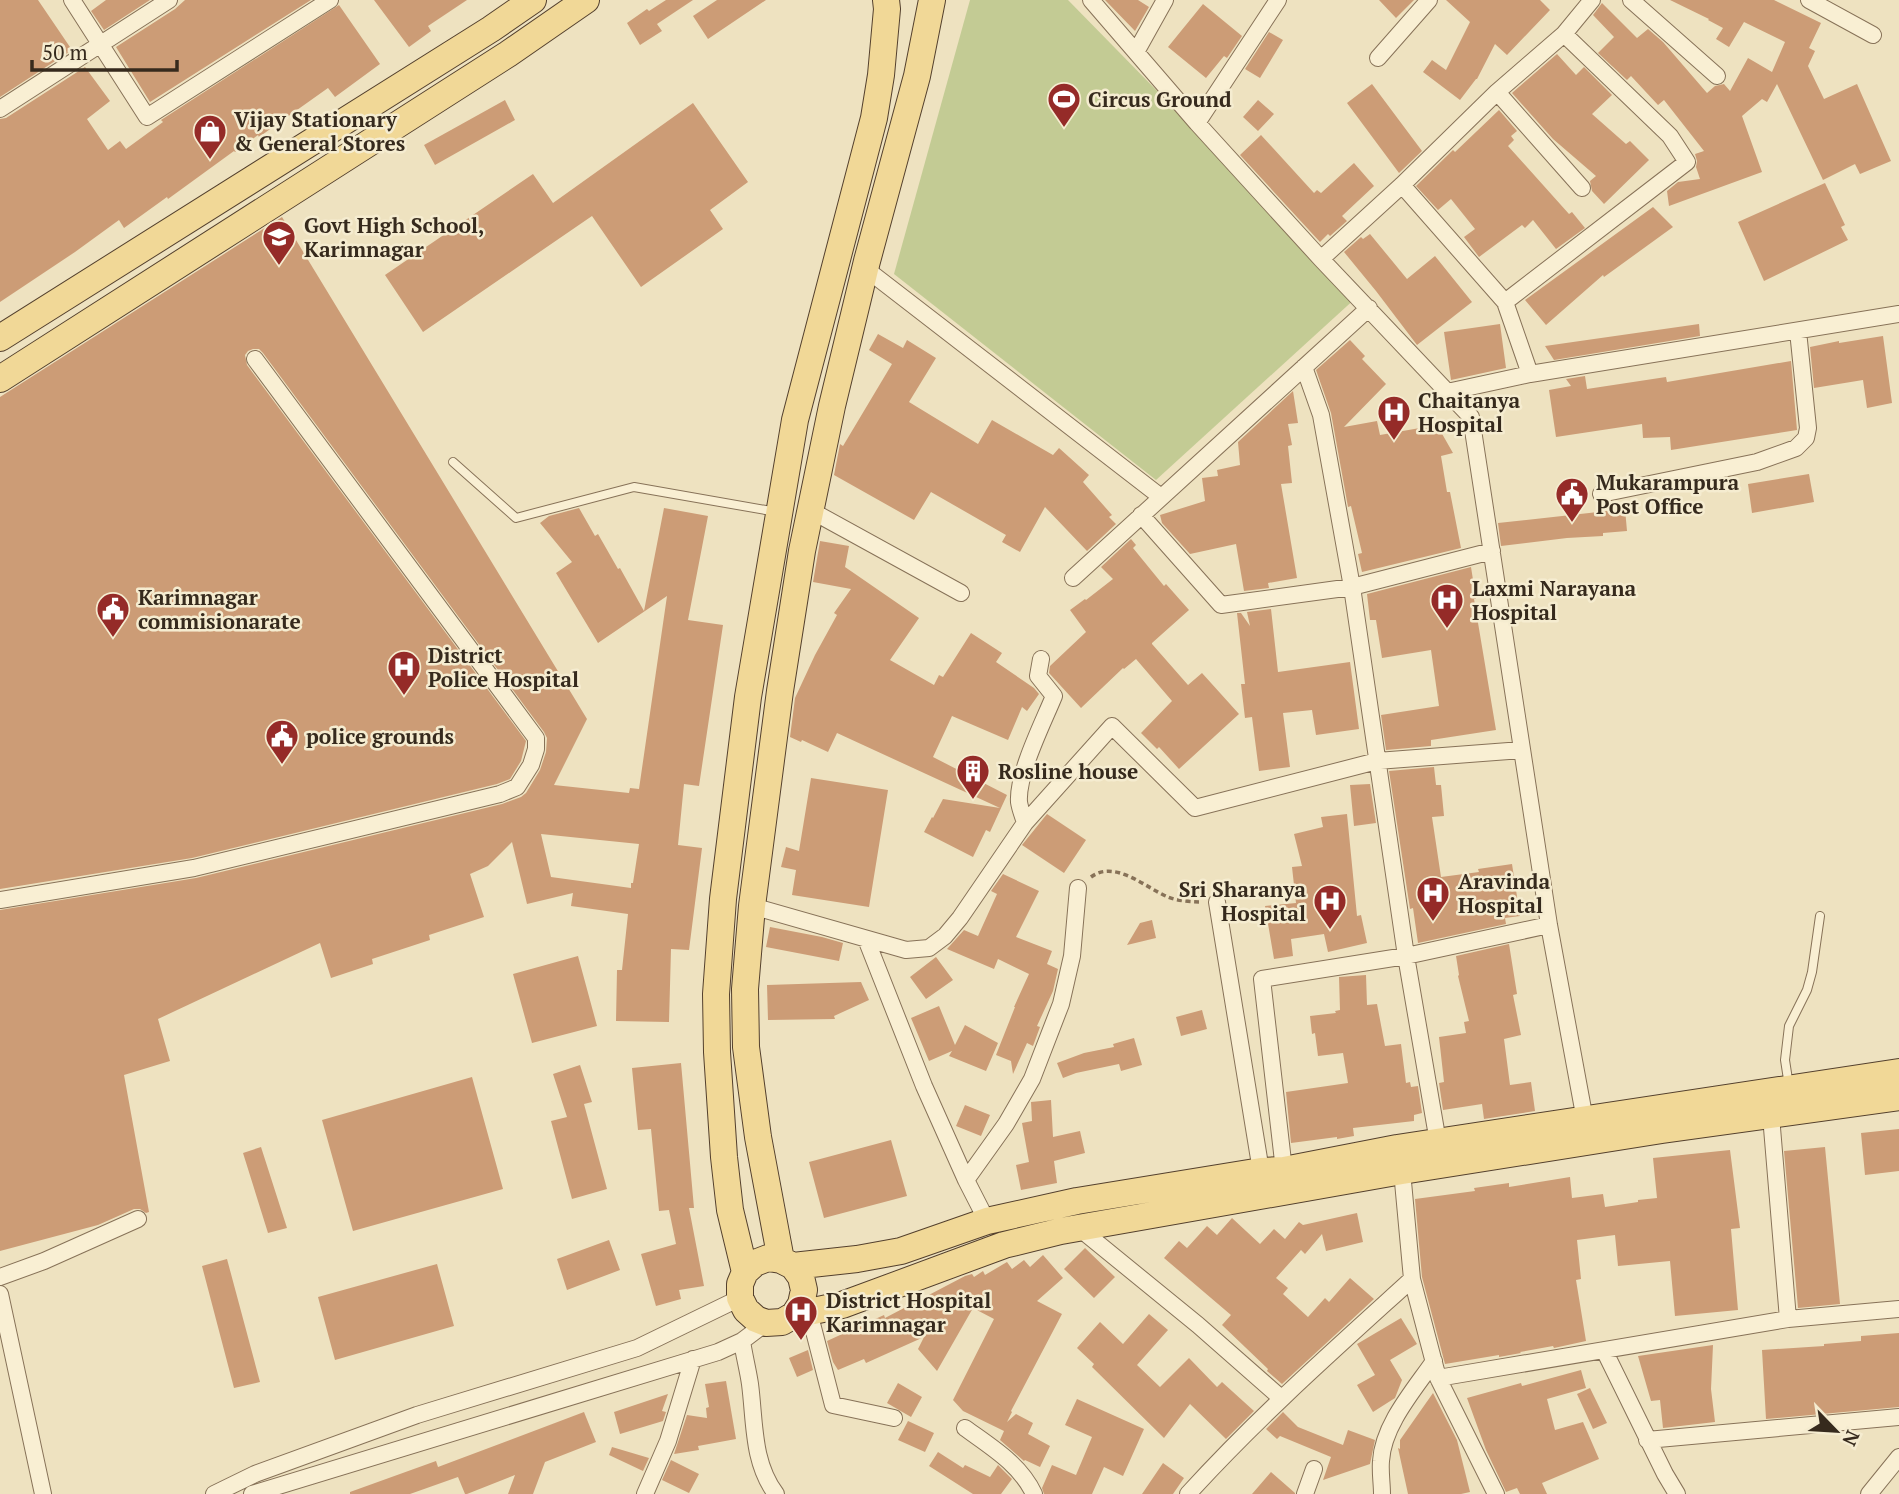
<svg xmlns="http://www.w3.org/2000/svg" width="1899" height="1494" font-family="'PT Serif',serif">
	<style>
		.green { fill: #c3cb94 }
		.building { fill: #cc9c76; fill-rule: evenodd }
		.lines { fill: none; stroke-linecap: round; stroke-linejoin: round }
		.service-casing { stroke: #877258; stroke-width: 10 }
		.minor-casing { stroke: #877258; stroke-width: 18 }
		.primary-casing { stroke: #54402d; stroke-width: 28 }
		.path { stroke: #877258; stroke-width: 3.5; stroke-dasharray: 5 3.5; stroke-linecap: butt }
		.service { stroke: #f9efd3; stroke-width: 8 }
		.minor { stroke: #f9efd3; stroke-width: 16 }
		.primary { stroke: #f1d897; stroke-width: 26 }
		.labels { text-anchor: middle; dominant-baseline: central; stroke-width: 5; stroke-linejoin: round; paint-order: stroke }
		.poi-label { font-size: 21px; font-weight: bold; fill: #362a1d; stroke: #f5ecd0; text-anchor: start }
	</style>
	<rect width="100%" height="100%" fill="#eee2c0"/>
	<path class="green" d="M970,0H1068L1358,296L1156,480L894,274Z"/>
	<path class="building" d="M0,0H38L72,50L0,97Z
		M106,0H150L104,30L91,11Z
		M185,0H311L150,102L116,47L175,9Z
		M374,0H467L428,26L431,31L409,47Z
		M666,0H693L657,24L662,31L640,45L627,23L647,9L649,11Z
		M717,0H766L708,39L693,16Z
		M1105,0H1138L1149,7L1135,31Z
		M1379,0H1414L1396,18Z
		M1446,0H1540L1550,10L1507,55L1495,44L1477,79H1476L1460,100L1423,72L1432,60L1446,70L1470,22Z
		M1670,0H1774L1821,23L1809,48L1815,51L1808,66L1824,99L1857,84L1891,161L1860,174L1855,164L1823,180L1777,84L1767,102L1762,99L1742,116L1762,172L1669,206L1667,191L1678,182L1700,179L1696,167L1697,161L1695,154L1704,151L1664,100L1658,105L1631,76L1627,80L1598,53L1614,37L1593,15L1602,3L1637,38L1648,29L1663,42L1707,93L1715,86L1724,84L1730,91L1748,58L1772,72L1785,42L1744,22L1729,47L1716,39L1723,28L1708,20L1709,19Z
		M1203,4L1242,36L1227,58L1224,56L1206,78L1168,47Z
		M339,5L380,64L335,97L328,88L259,137L258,135L235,152L234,151L168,199L167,197L124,228L119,220L75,252L0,302V119L6,118L85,67L110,101L87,119L108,150L120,141L126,149L163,122L161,120Z
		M1269,32L1283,40L1260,78L1245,69Z
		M1557,54L1576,75L1584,67L1612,95L1592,114L1626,144L1630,141L1649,160L1604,204L1592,191L1590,181L1596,176L1553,139L1512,93Z
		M1372,84L1422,151L1399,173L1347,103Z
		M505,100L515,120L435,165L424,145Z
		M1258,100L1274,114L1258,131L1243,117Z
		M693,103L748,182L710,210L723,229L641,287L592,216L423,332L385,275L533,174L553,203Z
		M1499,110L1517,131L1511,136L1514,140L1508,146L1569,214L1572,212L1585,228L1556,249L1533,220L1525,228L1522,225L1479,257L1464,237L1475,229L1451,199L1438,210L1416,186L1453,150L1455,152Z
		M1261,135L1314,193L1317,190L1321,193L1354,163L1374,186L1342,216L1347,221L1330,236L1328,234L1320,242L1240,155Z
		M1825,183L1845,225L1841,227L1848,240L1764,281L1738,222Z
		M1653,207L1673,227L1604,277L1603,275L1546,325L1525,300Z
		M282,217L587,719L554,785L629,793L630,788L639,789L667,596L598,643L556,573L572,562L540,523L549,516L579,508L595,536L598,534L618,569L620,568L644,611L664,508L708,516L688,620L723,625L699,786L684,784L678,845L702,848L689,950L671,949L669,1022L616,1021L617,970H622L628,914L571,906L573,893L527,904L512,842L488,866L470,874L484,917L429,935L430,940L372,959L373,964L331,978L320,943L158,1019L170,1061L124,1075L149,1212L146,1213L140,1209H134L98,1225L0,1251V910L196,878L502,804L521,797L526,793L540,770L546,752L547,738L544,732L263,353L259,349H253L248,351L245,355L247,365L526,741L521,761L510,779L497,784L192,858L0,889V397ZM541,834L639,844L633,883H631V888L551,877Z
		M1370,234L1407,279L1435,256L1472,302L1417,345L1376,291L1344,252L1361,237L1363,239Z
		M1500,324L1506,368L1451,380L1444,332Z
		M1699,324L1700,336L1554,360L1545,346Z
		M878,334L903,348L907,340L936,358L909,402L978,444L992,420L1053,455L1059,448L1089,475L1083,482L1112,515L1109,517L1116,524L1087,551L1045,507L1020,552L1002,542L1006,535L931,492L914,520L834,475L840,444L843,446L892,364L869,350Z
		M1883,336L1892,403L1867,408L1863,380L1814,388L1810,347L1839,341V343Z
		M1350,340L1365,356L1362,359L1386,384L1344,427L1377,421L1380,435L1437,425L1453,453L1441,456L1447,492H1450L1461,548L1362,572L1358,554L1362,553L1351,506L1348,507L1331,413L1316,370Z
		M1791,361L1797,430L1671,450L1670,437L1643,438L1642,424L1556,437L1549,390L1571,386L1566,379L1585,376L1587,389L1666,377L1667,382Z
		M1293,391L1298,423L1288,424L1292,445L1288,446L1292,483L1281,484L1297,578L1268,583L1269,588L1244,591L1236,544L1190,554L1162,523L1160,515L1205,501L1202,478L1218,476L1217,470L1240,465L1238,442Z
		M1809,474L1814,502L1752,513L1748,484Z
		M1625,509L1627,531L1603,533V536L1567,538L1501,546L1498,523Z
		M1131,539L1136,545L1133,548L1164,586L1166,584L1189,610L1152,643V644L1188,685L1202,673L1239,714L1179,769L1159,747L1157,749L1141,733L1172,701L1136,659L1124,669L1123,668L1081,708L1049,673L1050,666L1086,632L1070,610L1085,599L1086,600L1113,579L1101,567Z
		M820,541L849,546L845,567L919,618L890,660L934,685L939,675L943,677L971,633L1002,653L996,662L1034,688L1039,694L1027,711L1022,707L1008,740L952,716L933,757L1007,795L990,832L986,830L973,857L924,832L932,817L933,818L943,799L1000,808L837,733L828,752L802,740L801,742L790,737L795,698L815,655L837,615L834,613L851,589L813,582Z
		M1471,567L1476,599H1474L1496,730L1431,740V746L1386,750L1381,715L1439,706L1431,650L1382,658L1376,620H1370L1367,594Z
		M1271,609L1278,672L1350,662L1359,729L1316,735L1312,710L1283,713L1290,767L1259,771L1252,717L1245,718L1241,684H1245L1237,613H1241L1250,626L1247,612Z
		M1434,767L1436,785H1441L1444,816L1432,817L1441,877L1479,872L1478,869L1512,864L1520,916L1505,918L1506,924L1418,943L1413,908L1410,909L1389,771Z
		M811,778L888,790L869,907L792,895L796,870L781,867L786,847L799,851Z
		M1370,784L1376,823L1354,826L1350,785Z
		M1047,814L1086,840L1064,873L1022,845Z
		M1347,814L1357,916L1361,915L1367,943L1328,952L1324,934L1291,939L1293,956L1274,959L1265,906L1296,903L1292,867L1302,866L1294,834L1323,827L1321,817Z
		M1003,874L1039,891L1016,937L1052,951L1047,964L1058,969L1053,991L1037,1026L1040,1027L1033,1046L1027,1043L1013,1074L1011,1061L996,1055L1015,1007H1014L1029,974L998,959L994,969L947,949L964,930L978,936L997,894L991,891Z
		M1152,920L1156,938L1127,945L1140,923Z
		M770,927L822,937L843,943L839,961L766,947Z
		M1509,944L1517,994L1513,995L1521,1035L1504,1039L1510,1085L1531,1082L1535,1111L1484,1119L1482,1104L1443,1110L1439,1083L1444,1082L1439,1037L1466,1033L1464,1022L1469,1021L1458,976L1459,975L1456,956Z
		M578,956L597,1026L532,1043L513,974Z
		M936,957L953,980L926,999L910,977Z
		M1366,975L1367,1005L1377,1004L1385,1046L1401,1044L1406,1083L1410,1082L1411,1087L1418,1086L1422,1113L1414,1115V1121L1353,1128L1354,1136L1337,1139V1137L1291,1143L1286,1092L1348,1083L1343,1053L1318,1056L1315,1033L1312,1034L1310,1016L1336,1013L1335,1011L1340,1010L1339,977Z
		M861,982L869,1000L834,1016L835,1019L768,1020L767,985Z
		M939,1006L955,1045L965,1025L998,1043L986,1071L949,1056L952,1051L929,1061L911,1018Z
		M1202,1010L1207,1029L1181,1036L1176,1017Z
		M1134,1038L1142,1065L1121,1071L1119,1064L1076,1073L1063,1078L1057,1063L1084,1053L1114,1047L1113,1044Z
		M681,1063L694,1208H689L704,1286L679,1290L681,1299L656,1306L641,1254L676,1244L669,1210L659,1211L651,1129L638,1130L632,1068Z
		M580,1065L592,1102L584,1104L607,1189L572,1199L551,1121L567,1117L553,1074Z
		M472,1077L503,1189L353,1231L322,1120Z
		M1051,1100L1053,1137L1080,1131L1085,1153L1054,1161L1057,1183L1021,1190L1016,1165L1029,1162L1022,1123L1032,1121L1031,1102Z
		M965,1105L990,1115L981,1136L956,1126Z
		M1899,1129V1171L1865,1175L1861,1133Z
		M891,1140L907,1196L824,1218L809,1162Z
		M261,1147L287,1228L268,1233L243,1153Z
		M1825,1147L1840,1304L1798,1308L1784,1151Z
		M1730,1150L1740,1228L1731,1229L1738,1310L1675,1316L1670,1261L1618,1266L1615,1235L1577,1240L1581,1279L1576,1280L1586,1341L1554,1348L1553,1346L1520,1352L1521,1353L1499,1357V1355L1445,1364L1422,1277L1415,1199L1475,1191L1474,1188L1509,1183V1187L1570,1177L1572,1198L1603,1194L1605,1207L1638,1202V1200L1657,1198L1653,1158Z
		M1357,1213L1363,1242L1326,1251L1322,1234L1305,1254L1301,1250L1276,1278L1288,1288L1283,1294L1308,1317L1325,1298L1329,1302L1350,1278L1374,1299L1282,1384L1267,1371L1268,1369L1222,1325L1231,1315L1164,1258L1179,1241L1187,1248L1207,1226L1217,1235L1232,1218L1260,1244L1274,1229L1285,1239L1299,1222L1303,1225Z
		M609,1240L620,1270L567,1290L557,1259Z
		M1085,1248L1115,1277L1094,1298L1064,1269Z
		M1043,1255L1063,1278L1037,1301L1062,1314L1011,1411L1012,1412L1007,1422L1016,1414L1033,1423L1028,1434L1050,1446L1040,1467L1025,1460L1024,1461L1000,1440L1004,1431L963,1411L953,1400L994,1319L973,1308L937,1371L918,1349L924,1337L866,1363L864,1359L838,1370L833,1362L827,1341L884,1315L885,1318L965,1276L972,1274L974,1277L983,1271L985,1275L1007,1262L1012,1269L1024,1260L1030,1267Z
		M227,1259L260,1382L234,1388L202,1266Z
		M437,1264L454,1326L335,1360L318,1297Z
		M1149,1314L1168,1330L1137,1365L1160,1387L1189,1358L1217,1387L1222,1382L1254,1411L1226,1439L1190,1404L1164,1438L1092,1367L1094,1364L1077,1348L1100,1322L1123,1344Z
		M1401,1318L1417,1344L1390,1360L1402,1380L1395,1398L1373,1412L1357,1385L1375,1375L1357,1344Z
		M1899,1333V1407L1766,1419L1762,1350L1824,1346V1344L1861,1341V1336Z
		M1713,1345L1711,1389L1715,1422L1663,1428L1660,1400L1651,1401L1638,1356Z
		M808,1350L813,1370L797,1377L789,1358Z
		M1581,1370L1586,1388L1547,1399L1555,1430L1583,1422L1599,1459L1542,1483L1547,1494H1520L1517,1488L1506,1492L1486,1450L1467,1398L1521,1383L1522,1386Z
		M726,1381L736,1439L698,1446L699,1450L674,1454L687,1415L707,1418L706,1408L709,1407L705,1384Z
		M898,1383L922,1397L911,1417L887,1403Z
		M1590,1388L1607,1423L1593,1429L1577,1394Z
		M1433,1393L1457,1440L1470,1492L1461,1494H1408L1398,1448L1400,1449V1440Z
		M668,1394L662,1411L666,1412L663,1421L620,1434L614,1412Z
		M1077,1399L1144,1429L1123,1476L1104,1467L1092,1494H1044L1042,1488L1052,1465L1076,1475L1092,1437L1065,1425Z
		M584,1412L596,1442L545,1462L533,1494H508L515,1475L467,1494H465L458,1477L410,1494H350V1492L436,1461L438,1467Z
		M1283,1412L1298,1427L1343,1445L1348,1430L1375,1440L1370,1464L1323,1480L1331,1457L1280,1436L1277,1439L1266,1429Z
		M908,1421L934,1433L925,1452L898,1440Z
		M612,1447L649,1458L643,1471L609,1455Z
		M938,1452L963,1468L965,1465L990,1477L998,1465L1012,1479L1001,1494H973L929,1466Z
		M671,1460L699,1474L689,1493L662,1480Z
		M1163,1463L1184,1478L1173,1494H1142Z
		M1271,1472L1295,1493V1494H1252Z"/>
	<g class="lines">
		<defs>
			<path id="service" d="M453,462L516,518L634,487L777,512
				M1789,1086L1785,1060L1789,1026L1807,990L1812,972L1820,916"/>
			<path id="minor" d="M72,0L147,117L330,0
				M1091,0L1197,123L1321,259L1471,417L1549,925L1585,1120
				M1631,0L1717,76
				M1809,0L1873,35
				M1136,52L1165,0
				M1378,58L1429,0
				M1497,92L1582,188
				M0,109L169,0
				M1197,123L1278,0
				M1402,185L1505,302L1530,374
				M1321,259L1402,185L1497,92L1564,34L1592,0
				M866,269L1161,497
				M1505,302L1687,162L1670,136L1564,34
				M1304,367L1321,415L1352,587L1406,956L1438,1142
				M1447,392L1530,374L1899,314
				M1601,494L1757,462L1796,448L1806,438L1808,428L1798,331
				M810,510L961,593
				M1141,515L1221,605L1352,587L1492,551
				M1073,578L1369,308
				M1025,823C1023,816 1020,809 1019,802C1017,774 1043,723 1054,696L1038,676L1041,659
				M0,900L194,868L500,794L517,787L531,765L536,749V738L255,359
				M1217,902L1261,1171
				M752,906L906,950L929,948L945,936L960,918L1025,823L1112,726L1195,808L1377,761L1522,750
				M866,939L924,1086L966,1180
				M1771,1116L1788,1319
				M1284,1170L1262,979L1406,956L1549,925
				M1402,1171L1412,1279L1438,1378L1496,1494
				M987,1221L966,1180L1006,1124L1032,1079L1061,1004L1072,956L1078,888
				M1079,1228L1198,1325L1281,1398
				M0,1277L44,1261L138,1219
				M0,1294L43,1494
				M809,1312L833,1405L894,1418
				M742,1341C744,1355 748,1370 750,1384C755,1422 752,1462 776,1494
				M1604,1350L1665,1474L1677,1494
				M1438,1378L1788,1319L1899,1309
				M965,1428C991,1447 1020,1464 1034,1494
				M1647,1440L1899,1417
				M214,1494L255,1474L417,1415L637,1348L740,1298
				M252,1494L718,1352L742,1341L766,1323
				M645,1494L668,1441L693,1359
				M1188,1494C1258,1417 1335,1349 1412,1279
				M1305,1494L1314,1469
				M1382,1494C1382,1483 1380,1472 1381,1461C1383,1425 1414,1390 1434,1361
				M1869,1494L1899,1457"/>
			<path id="primary" d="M0,338L491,29L533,0
				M0,379L508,54L586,0
				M781,1260L758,1137L746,1047L745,989L752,906L780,691L802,551L832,406L867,261L917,76L932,0
				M793,1266L857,1259L901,1251L987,1221L1077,1201L1261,1171L1284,1170L1397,1148L1899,1072
				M745,1272L730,1210L724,1157L717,1052L716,994L723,899L748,697L795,420L874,118L881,75L887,9L886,0
				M794,1315L801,1304L804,1290L801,1277L793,1266L781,1260L768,1258L755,1263L745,1272L740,1284V1298L746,1310L756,1319L766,1323L782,1322L794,1315L842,1305L1004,1245L1061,1231L1402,1171L1662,1130L1899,1097"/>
		</defs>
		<use href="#service" class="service-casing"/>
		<use href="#minor" class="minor-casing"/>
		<use href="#primary" class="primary-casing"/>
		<path class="path" d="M1091,877C1115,859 1146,888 1168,897C1178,901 1191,902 1201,902"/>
		<use href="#service" class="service"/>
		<use href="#minor" class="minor"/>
		<use href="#primary" class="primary"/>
	</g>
	<defs>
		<symbol id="stadium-pin" viewBox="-11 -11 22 30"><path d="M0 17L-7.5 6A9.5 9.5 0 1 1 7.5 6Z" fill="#952b28" stroke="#f5ecd0"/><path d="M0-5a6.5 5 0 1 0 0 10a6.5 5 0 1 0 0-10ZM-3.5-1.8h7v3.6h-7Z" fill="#fff"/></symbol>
		<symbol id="shop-pin" viewBox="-11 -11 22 30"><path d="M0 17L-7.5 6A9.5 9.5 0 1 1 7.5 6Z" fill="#952b28" stroke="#f5ecd0"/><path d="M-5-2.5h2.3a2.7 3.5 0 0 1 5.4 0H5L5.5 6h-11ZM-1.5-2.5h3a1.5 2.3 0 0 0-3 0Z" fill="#fff"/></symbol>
		<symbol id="school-pin" viewBox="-11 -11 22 30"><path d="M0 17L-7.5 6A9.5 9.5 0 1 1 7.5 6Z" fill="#952b28" stroke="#f5ecd0"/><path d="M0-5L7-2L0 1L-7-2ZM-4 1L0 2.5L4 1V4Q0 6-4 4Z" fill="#fff"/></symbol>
		<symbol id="hospital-pin" viewBox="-11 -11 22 30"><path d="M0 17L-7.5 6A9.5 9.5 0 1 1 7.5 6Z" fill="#952b28" stroke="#f5ecd0"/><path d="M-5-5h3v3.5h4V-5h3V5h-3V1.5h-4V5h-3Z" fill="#fff"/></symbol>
		<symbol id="civic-pin" viewBox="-11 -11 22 30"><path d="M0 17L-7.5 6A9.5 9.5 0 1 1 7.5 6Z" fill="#952b28" stroke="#f5ecd0"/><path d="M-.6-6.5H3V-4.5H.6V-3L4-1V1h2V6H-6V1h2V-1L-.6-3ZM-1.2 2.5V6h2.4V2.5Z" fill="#fff"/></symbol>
		<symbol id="building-pin" viewBox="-11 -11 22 30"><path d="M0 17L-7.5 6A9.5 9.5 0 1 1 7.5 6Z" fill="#952b28" stroke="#f5ecd0"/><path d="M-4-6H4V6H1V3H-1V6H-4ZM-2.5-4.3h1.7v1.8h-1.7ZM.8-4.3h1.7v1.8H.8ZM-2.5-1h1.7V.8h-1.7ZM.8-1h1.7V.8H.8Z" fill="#fff"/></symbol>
	</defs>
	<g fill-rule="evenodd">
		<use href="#stadium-pin" x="1045" y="80" width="38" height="52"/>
		<use href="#shop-pin" x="191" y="112" width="38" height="52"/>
		<use href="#school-pin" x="260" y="218" width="38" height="52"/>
		<use href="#hospital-pin" x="1375" y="393" width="38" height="52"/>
		<use href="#civic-pin" x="1553" y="475" width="38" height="52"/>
		<use href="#hospital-pin" x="1428" y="581" width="38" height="52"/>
		<use href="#civic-pin" x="94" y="590" width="38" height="52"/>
		<use href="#hospital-pin" x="385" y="648" width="38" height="52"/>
		<use href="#civic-pin" x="263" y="717" width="38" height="52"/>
		<use href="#building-pin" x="954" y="752" width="38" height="52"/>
		<use href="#hospital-pin" x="1414" y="874" width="38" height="52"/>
		<use href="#hospital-pin" x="1311" y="882" width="38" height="52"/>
		<use href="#hospital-pin" x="782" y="1293" width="38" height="52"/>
	</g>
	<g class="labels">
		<g class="poi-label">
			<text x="1088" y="99">Circus Ground</text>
			<text x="234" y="119">Vijay Stationary<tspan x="234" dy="24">&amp; General Stores</tspan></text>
			<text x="304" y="225">Govt High School,<tspan x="304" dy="24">Karimnagar</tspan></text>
			<text x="1418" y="400">Chaitanya<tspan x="1418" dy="24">Hospital</tspan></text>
			<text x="1596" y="482">Mukarampura<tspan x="1596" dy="24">Post Office</tspan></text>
			<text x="1472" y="588">Laxmi Narayana<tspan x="1472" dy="24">Hospital</tspan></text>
			<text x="138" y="597">Karimnagar<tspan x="138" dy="24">commisionarate</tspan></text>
			<text x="428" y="655">District<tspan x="428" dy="24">Police Hospital</tspan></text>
			<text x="306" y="736">police grounds</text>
			<text x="998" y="771">Rosline house</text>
			<text x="1458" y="881">Aravinda<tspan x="1458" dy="24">Hospital</tspan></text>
			<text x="1306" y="889" text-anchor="end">Sri Sharanya<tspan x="1306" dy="24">Hospital</tspan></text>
			<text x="826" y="1300">District Hospital<tspan x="826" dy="24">Karimnagar</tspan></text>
		</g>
	</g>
	<g transform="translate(1836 1431) rotate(115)" stroke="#f5ecd0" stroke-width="5" paint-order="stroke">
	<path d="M0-5L12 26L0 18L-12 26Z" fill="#362a1d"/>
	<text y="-10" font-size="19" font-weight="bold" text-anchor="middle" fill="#362a1d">N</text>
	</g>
	<path d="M32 60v10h145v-10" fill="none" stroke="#362a1d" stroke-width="3.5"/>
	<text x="42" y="60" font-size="21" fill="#362a1d" stroke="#f5ecd0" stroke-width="5" paint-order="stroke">50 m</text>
</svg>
